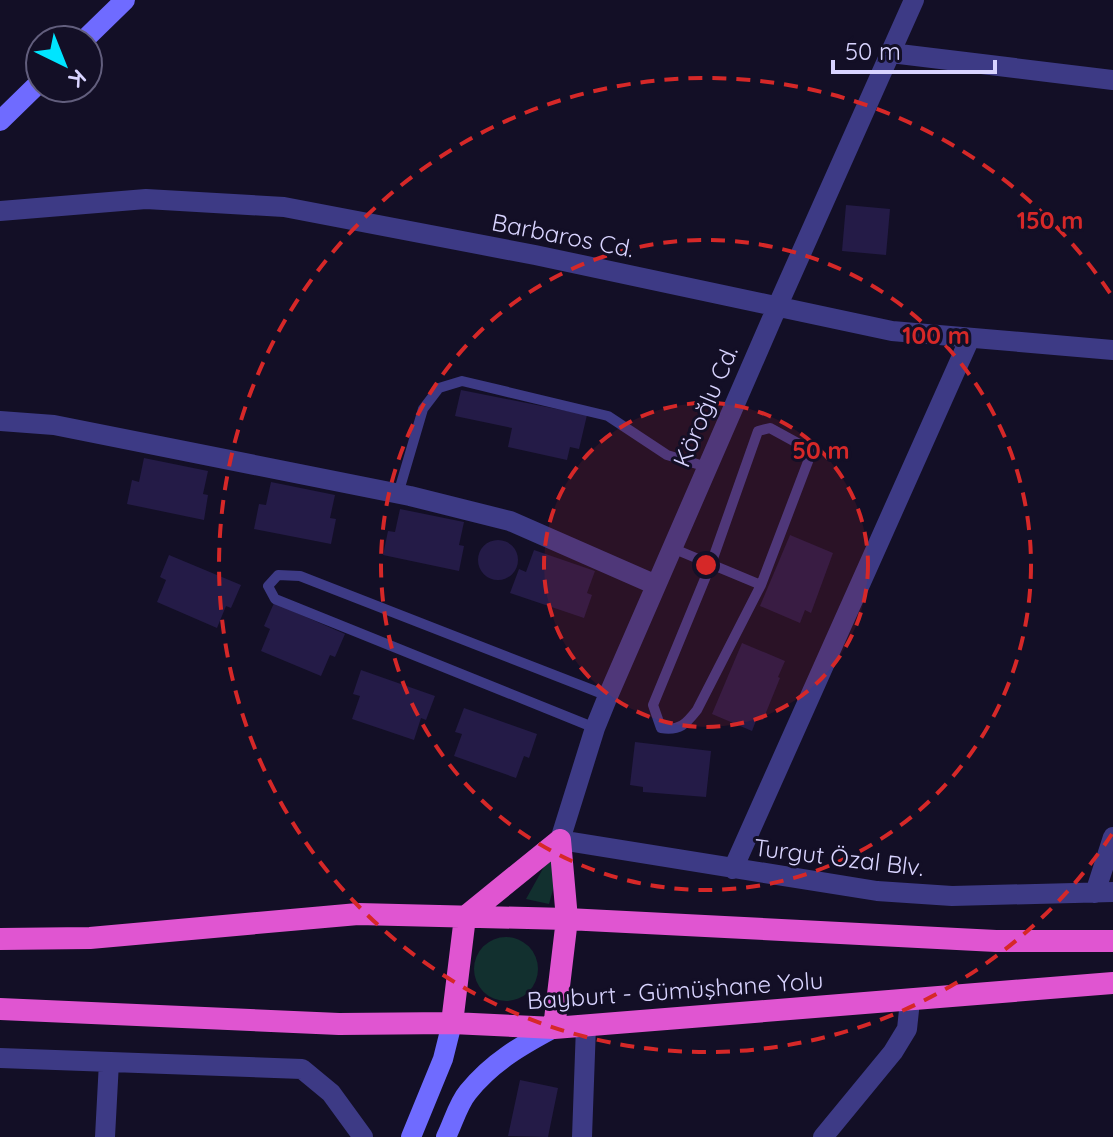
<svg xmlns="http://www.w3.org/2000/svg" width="1113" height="1137" font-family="Quicksand,sans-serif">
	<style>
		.green { fill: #12302f }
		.building { fill: #241b47 }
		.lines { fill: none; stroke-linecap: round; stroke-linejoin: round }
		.service { stroke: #3d3a85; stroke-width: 10 }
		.minor { stroke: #3d3a85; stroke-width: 20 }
		.secondary { stroke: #6f6bff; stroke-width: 20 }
		.trunk { stroke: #e055d1; stroke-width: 22 }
		.ring { fill: none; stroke: #d62828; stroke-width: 4; stroke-dasharray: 14 10 }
		.labels { text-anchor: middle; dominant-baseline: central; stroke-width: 6; stroke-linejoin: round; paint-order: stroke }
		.street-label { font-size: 24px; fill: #d9d4ff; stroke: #130f26 }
		.centre { fill: #d62828; stroke: #130f26; stroke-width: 4 }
		.ring-label { font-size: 24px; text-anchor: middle; font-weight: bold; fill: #d62828; stroke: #130f26; stroke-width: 6; stroke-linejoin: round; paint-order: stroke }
	</style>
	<rect width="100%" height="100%" fill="#130f26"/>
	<path class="green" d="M550,856L561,861L549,904L526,899Z
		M474 969a32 32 0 1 1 64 0a32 32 0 1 1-64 0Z"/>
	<path class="building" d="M846,205L890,209L886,255L842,251Z
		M461,390L587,415L579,449L570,447L567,460L508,447L512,428L455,416Z
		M144,458L208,471L203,494L208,495L204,520L127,504L132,480L139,482Z
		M271,482L335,495L330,518L336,519L331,544L254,529L259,504L266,505Z
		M400,509L464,522L459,545L464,546L459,571L383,555L388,531L395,532Z
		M790,535L833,553L811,613L805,610L800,623L760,606Z
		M478 560a20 20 0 1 1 40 0a20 20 0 1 1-40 0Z
		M534,550L595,571L587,593L592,595L584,618L510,593L519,569L526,572Z
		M169,555L241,585L231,608L226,606L217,628L157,602L166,580L160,577Z
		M274,603L345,634L335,657L330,655L321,676L261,651L270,629L264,626Z
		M742,643L785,661L778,677L780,678L763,720L757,718L752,731L712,714Z
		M361,670L435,696L426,720L421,718L414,740L352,719L360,696L353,694Z
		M464,708L537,734L529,758L524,756L516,778L454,756L462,734L455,732Z
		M635,742L711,751L706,797L643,792V787L630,785Z
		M520,1080L558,1088L548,1137L508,1136Z"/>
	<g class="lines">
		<path class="service" d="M770,428L812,451L761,585L697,710C686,724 680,731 661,728L653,705L711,564L758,431Z
			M398,494L423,409L439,388L462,381L608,416L667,455L707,467
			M672,548L761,585
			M595,728L275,599L268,586L278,575L300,576L608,696"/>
		<path class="minor" d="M914,0L778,305L608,696L595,728L560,840L877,891L952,896L1113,892
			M891,53L1113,80
			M0,211L146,199L284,207L535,255L892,331L1113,350
			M0,421L54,425L410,496L510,521L656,585
			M733,869L970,338
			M1095,893L1113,837
			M0,1058L302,1069L331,1093L363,1137
			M105,1137L109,1062
			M582,1137L586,1026
			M823,1137L893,1052L907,1029L910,1001"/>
		<path class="secondary" d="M84,40L125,0
			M0,121L40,82
			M411,1137L443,1059L452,1023
			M446,1137C453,1123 458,1104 468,1092C492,1062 522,1045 554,1028"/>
		<path class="trunk" d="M0,939L90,938L358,914L567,919L996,941H1113
			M0,1009L339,1024L452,1023L554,1028L1113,983
			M452,1023L465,917L560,840
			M554,1028L567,919L560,840"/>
	</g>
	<circle cx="706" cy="565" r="162" fill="#d62828" fill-opacity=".12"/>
	<g class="ring">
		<circle cx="706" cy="565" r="162"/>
		<circle cx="706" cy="565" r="325"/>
		<path d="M1112 834A487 487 0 1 1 1112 296"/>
	</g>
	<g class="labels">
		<g class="street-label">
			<text transform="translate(563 235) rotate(11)">Barbaros Cd.</text>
			<text transform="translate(705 406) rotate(-67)">Köroğlu Cd.</text>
			<text transform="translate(839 857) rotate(7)">Turgut Özal Blv.</text>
			<text transform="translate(675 990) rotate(-4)">Bayburt - Gümüşhane Yolu</text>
		</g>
	</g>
	<circle cx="706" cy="565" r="12" class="centre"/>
	<g class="ring-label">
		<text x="1050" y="229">150 m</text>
		<text x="936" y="344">100 m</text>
		<text x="821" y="459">50 m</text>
	</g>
	<g transform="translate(64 64) rotate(137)"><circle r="38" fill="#130f26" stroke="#625e7d" stroke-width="2"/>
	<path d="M0-6L14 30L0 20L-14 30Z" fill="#00e5ff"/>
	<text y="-12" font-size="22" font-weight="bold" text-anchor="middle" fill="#d9d4ff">K</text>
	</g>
	<path d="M833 60v12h162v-12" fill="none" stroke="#d9d4ff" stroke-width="4"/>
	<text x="845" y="60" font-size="24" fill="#d9d4ff" stroke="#130f26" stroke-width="6" paint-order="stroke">50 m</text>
</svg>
